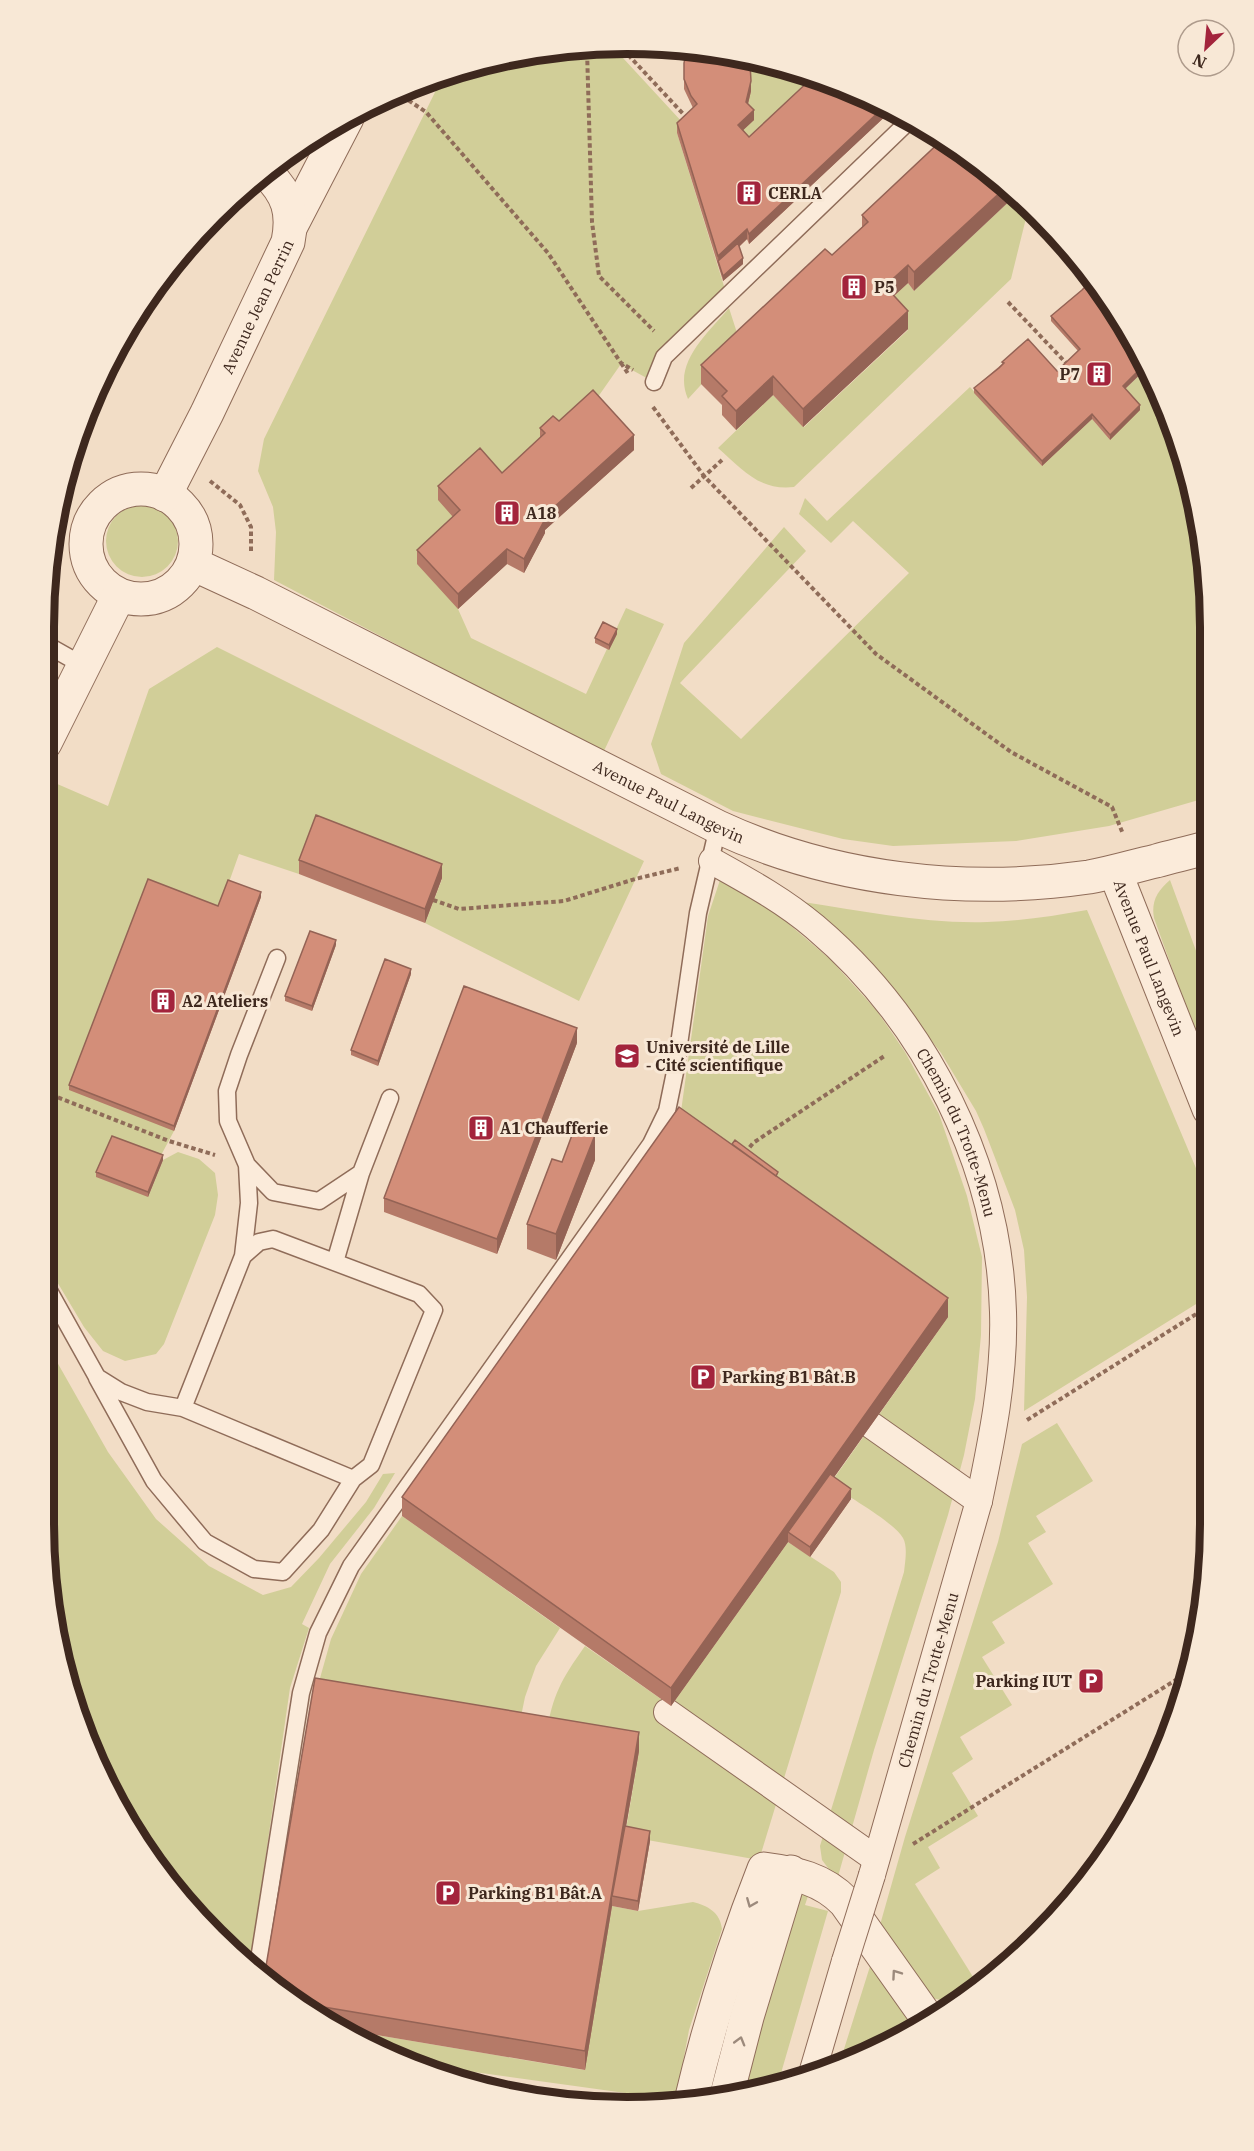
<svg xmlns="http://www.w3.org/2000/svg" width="1254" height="2151" font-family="'IBM Plex Serif',serif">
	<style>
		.green { fill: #d1ce98 }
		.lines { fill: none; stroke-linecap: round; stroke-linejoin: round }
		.service-casing { stroke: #8f6c59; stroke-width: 19 }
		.pedestrian-casing { stroke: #8f6c59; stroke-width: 28 }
		.minor-casing { stroke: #8f6c59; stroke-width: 35 }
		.tertiary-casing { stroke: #8f6c59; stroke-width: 35 }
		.path { stroke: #8f6c59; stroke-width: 4; stroke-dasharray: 4.5 3; stroke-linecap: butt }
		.service { stroke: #fbebda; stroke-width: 16 }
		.pedestrian { stroke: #fbebda; stroke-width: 26 }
		.minor { stroke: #fbebda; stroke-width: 33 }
		.tertiary { stroke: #fbebda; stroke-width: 33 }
		.rail { stroke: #3e281e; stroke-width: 4.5; stroke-dasharray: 10 10; stroke-linecap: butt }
		.pedestrian-bridge-casing { stroke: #8f6c59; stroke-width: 28; stroke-linecap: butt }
		.pedestrian-bridge { stroke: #fbebda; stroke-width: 26 }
		.wall { fill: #b57a68 }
		.shaded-wall { fill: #946355 }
		.building { fill: #d38e79; stroke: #946355; stroke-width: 1.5 }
		.oneway { stroke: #9c8a7c }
		.labels { text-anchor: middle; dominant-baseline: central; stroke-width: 6; stroke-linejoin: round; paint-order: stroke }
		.poi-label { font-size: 16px; font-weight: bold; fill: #3e281e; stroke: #f8e8d6; text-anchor: start }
		.street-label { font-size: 16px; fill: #3e281e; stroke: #f8e8d6 }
		.rim { fill: none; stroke: #3e281e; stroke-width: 8 }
	</style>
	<rect width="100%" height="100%" fill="#f2ddc6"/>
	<path class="green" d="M611,45L683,123L677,133L727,296L664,357L654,382L621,364L593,404L460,525L458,609L471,638L586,694L626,608L664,624L603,753L274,580L276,532L273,507L258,471L264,439L443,76L513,55Z
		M743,55L821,79L749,147L738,135C750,103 755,88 743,55Z
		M1016,195L1029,206L1011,279L794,487C759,491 742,469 718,448L773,395L804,427L908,330L885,304L908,283L914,291Z
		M729,308L738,336L710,375L688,399C672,363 708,333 729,308Z
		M1147,368L1180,440L1209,588V797L1109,826L1016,841L893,846L843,839L733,811L661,774L651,744L684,643L784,527L806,551L680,683L741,739L909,573L853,521L831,543L799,514L805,498L827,521L970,387L1042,466L1092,419L1110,440L1123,391Z
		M106 541a36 36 0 1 1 72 0a36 36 0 1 1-72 0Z
		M217,647L644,861L579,1001L425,923L442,879L316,830L299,874L239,854L228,885L174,1131L159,1159L148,1197L163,1160L178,1152L199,1159L215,1173L218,1195L215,1215L164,1344L156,1354L125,1361L103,1351L84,1327L44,1260V804L55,783L108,806L149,689Z
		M720,880L770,908L831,960L877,1011L905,1052L939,1114L967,1196L982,1257L981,1335L975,1399L964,1455L948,1515L874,1750L837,1880L822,1860L820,1846L904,1572C905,1562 908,1547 903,1538C894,1522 847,1496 830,1484L948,1317L679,1126L708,916Z
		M1170,880L1209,986V1071L1154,918C1151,902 1157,891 1170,880Z
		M803,902C863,911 925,924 987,922C1021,921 1053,916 1087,910L1209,1199V1296L1024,1411L1027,1297L1024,1250L1015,1210L984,1129L976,1111L941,1053L866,956L827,919Z
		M44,1339L108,1452L156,1519L209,1566L263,1595L291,1587L319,1558L366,1502L383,1474L395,1473L374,1508L330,1564L302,1624L309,1628L290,1688L250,1965L215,1937L164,1879L104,1782L74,1711L44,1524Z
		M1057,1423L1093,1481L1036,1516L1046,1532L1028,1543L1053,1584L992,1622L1005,1643L982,1657L1012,1705L960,1737L973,1759L952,1773L978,1816L928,1847L940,1868L915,1884L980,1988C960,2001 955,2004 932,1998L878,1932L905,1837L998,1542L1022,1444Z
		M402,1516L560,1628L536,1666L525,1697L518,1731L315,1696L331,1639L361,1574Z
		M788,1542L834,1572L841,1582V1592L759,1860L625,1836L639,1751L546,1735C553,1694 561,1680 585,1646L671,1706Z
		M809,1893L805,1905L828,1911L777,2087L741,2096L795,1894Z
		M693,1902C708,1906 720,1912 722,1929L689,2030L676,2100L410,2063L369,2047L335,2028L584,2070L612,1906L638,1911Z
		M872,1960L918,2029L839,2065Z"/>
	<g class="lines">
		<defs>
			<path id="service" d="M654,382L664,357L910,120
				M45,644L84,666
				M247,1165L273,1192L319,1201L361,1173L390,1098
				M243,1256L249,1203L247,1165L228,1121L227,1091L239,1055L277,958
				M335,1262L361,1173
				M44,1282L97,1377L121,1392L147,1402L183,1408L353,1479L371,1465L434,1310L419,1294L273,1239L259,1242L243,1256L183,1408
				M97,1378L154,1481L205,1542L254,1569L283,1572L321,1530L353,1479
				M257,1972L301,1693L318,1633L351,1566L651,1144L667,1111L675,1072L698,913L718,827"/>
			<g id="pedestrian">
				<path id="s1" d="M712,861C748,881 783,900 815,927C926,1021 999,1166 1003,1312C1005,1376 992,1439 979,1501L872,1875"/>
				<path d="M871,1425L979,1501"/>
				<path d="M667,1712L876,1859"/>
				<path d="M811,2077L845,1961"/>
			</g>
			<g id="minor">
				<path d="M291,226L347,118"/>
				<path id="s2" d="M1117,872L1121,887L1209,1109"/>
				<path d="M726,2098L747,2017L791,1872"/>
				<path d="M691,2101C710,2021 734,1945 764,1869C795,1873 823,1879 845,1902L930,2022"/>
			</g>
			<g id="tertiary">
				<circle cx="141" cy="544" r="55"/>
				<path id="s3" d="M165,495L207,413L288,242C294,212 288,194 266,172"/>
				<path id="s4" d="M193,564L256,593L718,827C832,880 965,895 1089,877C1112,873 1134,866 1156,861C1174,856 1192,852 1209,847"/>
				<path d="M45,743L119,595"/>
			</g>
		</defs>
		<use href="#service" class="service-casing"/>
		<use href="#pedestrian" class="pedestrian-casing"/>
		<use href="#minor" class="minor-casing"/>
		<use href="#tertiary" class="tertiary-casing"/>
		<path class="path" d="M618,44L687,118
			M590,47L587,50L592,222L599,276L654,331
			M396,92L426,112L548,253L621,363L633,370
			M1008,302L1068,365
			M621,363L629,375
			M653,407L704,476L876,654L1011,752L1112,807L1123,834
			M210,481L240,505L251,527V553
			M691,488L722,460
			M433,900L459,909L564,901L635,879L681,868
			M44,1092L169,1141L215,1155
			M745,1153L753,1143L886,1055
			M1027,1420L1209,1306
			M913,1844L1187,1673
			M475,2087L491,2089"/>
		<use href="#service" class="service"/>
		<use href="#pedestrian" class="pedestrian"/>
		<use href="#minor" class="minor"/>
		<use href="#tertiary" class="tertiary"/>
		<path class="rail" d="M116,355L151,291"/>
		<defs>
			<path id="pedestrian-bridge" d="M845,1961L872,1875"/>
		</defs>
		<use href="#pedestrian-bridge" class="pedestrian-bridge-casing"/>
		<use href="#pedestrian-bridge" class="pedestrian-bridge"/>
	</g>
	<path class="wall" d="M684,63L751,91L748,104L754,120L743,130L749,137L850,88L892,110L749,244L747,239L739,247L743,264L723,281L677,133V123L693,108L684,89Z
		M944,138L914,291L908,283L894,296L908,329L803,427L773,395L736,430L722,415V405L701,384V365L832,255L862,227V215Z
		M1051,316L1125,389L1140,410L1110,440L1092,419L1042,466L974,393V388L1002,364V362L1057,371L1078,351L1051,321Z
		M559,421L634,450L545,530V533L524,573L507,564L458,609L417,564V550L453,517L438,500V486L502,473L540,438V428Z
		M617,634L609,650L595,643V638Z
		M299,860L442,878L425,923L299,874Z
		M261,897L174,1131L69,1090V1085L218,906Z
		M336,945L312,1011L285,1001V996Z
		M411,974L378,1066L351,1055V1050Z
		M577,1043L497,1254L384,1212V1198Z
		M163,1160L148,1197L96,1177V1172Z
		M595,1160L556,1260L527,1249V1224L562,1162Z
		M778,1177L948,1317L834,1477L851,1499L810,1557L788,1542L671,1706L402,1516V1497Z
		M639,1751L626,1826L650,1841L638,1911L612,1906L585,2070L335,2028L303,2009L264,1978Z"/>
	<path class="shaded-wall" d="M751,81V91L746,112V102Z
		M885,106L892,110L749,244V234Z
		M754,110V120L738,135V125Z
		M1006,187L1016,195L914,291V272Z
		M747,229V239L719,265L718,256Z
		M743,258V264L723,281V276Z
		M908,265V283L885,304V286Z
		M908,311V329L803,427V409Z
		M1145,364L1147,368L1123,391V386Z
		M773,376V395L736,430V411Z
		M1140,405V410L1110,440V435Z
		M1092,414V419L1042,466V461Z
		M634,435V450L545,530V533L524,573V559L542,518Z
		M507,549V564L458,609V594Z
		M617,629V634L609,650V645Z
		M442,864V878L425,923V909Z
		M261,892V897L174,1131V1126Z
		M336,940V945L312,1011V1006Z
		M411,969V974L378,1066V1061Z
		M577,1028V1043L497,1254V1239Z
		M595,1135V1160L556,1260V1234Z
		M163,1155V1160L148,1197V1192Z
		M948,1298V1317L793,1535L788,1532V1542L671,1706V1688Z
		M851,1489V1499L810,1557V1547Z
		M639,1732V1751L614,1897L612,1896V1906L585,2070V2051Z
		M650,1831V1841L638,1911V1901Z"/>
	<path class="building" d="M687,49L740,55L746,56L750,64L751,81L746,102L754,110L738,125L749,137L813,77L850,88L885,106L749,234L747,229L718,256L677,123L697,104L691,96L684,79V63Z
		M944,138L951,142L1006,187L914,272L908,265L885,286L908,311L803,409L773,376L736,411L722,396L727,391L701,365L825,249L832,255L868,222L862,215Z
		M738,243L743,258L723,276L718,261Z
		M1091,281L1132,335L1145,364L1123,386L1140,405L1110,435L1092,414L1042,461L974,388L999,368L1004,363L1002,362L1028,339L1057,371L1080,349L1051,316L1082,290Z
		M593,390L634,435L542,518L545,519L524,559L507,549L458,594L417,550L460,510L438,486L480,448L502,473L545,433L540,428L553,416L559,421Z
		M603,622L617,629L609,645L595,638Z
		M316,815L442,864L425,909L299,860Z
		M148,879L218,906L228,880L261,892L174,1126L69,1085Z
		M310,931L336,940L312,1006L285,996Z
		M385,959L411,969L378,1061L351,1050Z
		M464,986L577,1028L497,1239L384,1198Z
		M679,1107L948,1298L671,1688L402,1497Z
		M575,1127L595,1135L556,1234L527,1224L552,1159L562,1162Z
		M112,1136L163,1155L148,1192L96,1172Z
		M735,1140L778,1172L776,1176L732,1144Z
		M830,1474L851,1489L810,1547L788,1532Z
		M315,1678L639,1732L585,2051L294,2002L264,1978Z
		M625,1826L650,1831L638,1901L612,1896Z"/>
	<defs><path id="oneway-chevron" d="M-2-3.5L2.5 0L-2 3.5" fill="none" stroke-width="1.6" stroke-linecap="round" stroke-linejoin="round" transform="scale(1.5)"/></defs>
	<g class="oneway">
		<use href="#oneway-chevron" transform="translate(751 1903) rotate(112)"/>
		<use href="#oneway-chevron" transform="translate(896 1974) rotate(-125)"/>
		<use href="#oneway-chevron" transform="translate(740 2041) rotate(-74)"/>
	</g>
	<defs>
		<symbol id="building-square" viewBox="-11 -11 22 22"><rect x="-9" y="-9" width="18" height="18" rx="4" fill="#a3243c" stroke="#f8e8d6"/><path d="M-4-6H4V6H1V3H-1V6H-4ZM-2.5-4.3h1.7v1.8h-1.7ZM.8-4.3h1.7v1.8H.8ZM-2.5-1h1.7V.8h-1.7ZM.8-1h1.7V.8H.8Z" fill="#fff"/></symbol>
		<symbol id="university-square" viewBox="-11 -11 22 22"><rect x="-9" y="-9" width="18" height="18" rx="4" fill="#a3243c" stroke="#f8e8d6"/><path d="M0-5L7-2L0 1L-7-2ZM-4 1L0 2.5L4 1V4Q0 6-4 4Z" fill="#fff"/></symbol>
		<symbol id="parking-square" viewBox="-11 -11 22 22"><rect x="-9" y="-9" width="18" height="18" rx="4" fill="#a3243c" stroke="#f8e8d6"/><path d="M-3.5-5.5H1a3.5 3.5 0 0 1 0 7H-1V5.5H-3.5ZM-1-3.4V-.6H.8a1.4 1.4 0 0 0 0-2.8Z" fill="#fff"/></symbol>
	</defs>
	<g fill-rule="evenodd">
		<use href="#building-square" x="734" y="178" width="30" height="30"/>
		<use href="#building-square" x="839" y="272" width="30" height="30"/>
		<use href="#building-square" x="1084" y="359" width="30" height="30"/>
		<use href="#building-square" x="492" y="498" width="30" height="30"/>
		<use href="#building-square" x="148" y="986" width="30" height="30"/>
		<use href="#university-square" x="612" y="1041" width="30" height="30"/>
		<use href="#building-square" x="466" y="1113" width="30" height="30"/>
		<use href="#parking-square" x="688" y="1362" width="30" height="30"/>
		<use href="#parking-square" x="1076" y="1666" width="30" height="30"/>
		<use href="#parking-square" x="433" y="1878" width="30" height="30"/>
	</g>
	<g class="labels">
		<g class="poi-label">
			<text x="768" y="193">CERLA</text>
			<text x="874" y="287">P5</text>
			<text x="1080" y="374" text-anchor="end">P7</text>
			<text x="526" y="513">A18</text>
			<text x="182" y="1001">A2 Ateliers</text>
			<text x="646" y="1047">Université de Lille<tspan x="646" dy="18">‐ Cité scientifique</tspan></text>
			<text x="500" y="1128">A1 Chaufferie</text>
			<text x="722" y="1377">Parking B1 Bât.B</text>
			<text x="1072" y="1681" text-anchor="end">Parking IUT</text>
			<text x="468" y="1893">Parking B1 Bât.A</text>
		</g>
		<g class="street-label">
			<text stroke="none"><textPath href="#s3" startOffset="210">Avenue Jean Perrin</textPath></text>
			<text stroke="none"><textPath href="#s4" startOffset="532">Avenue Paul Langevin</textPath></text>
			<text stroke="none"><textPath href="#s2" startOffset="92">Avenue Paul Langevin</textPath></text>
			<text stroke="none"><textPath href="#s1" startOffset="376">Chemin du Trotte-Menu</textPath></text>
			<text transform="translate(928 1680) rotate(-74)">Chemin du Trotte-Menu</text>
		</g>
	</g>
	<path d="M0 0H1254V2151H0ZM627 54H627A573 573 0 0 1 1200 627V1524A573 573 0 0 1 627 2097H627A573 573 0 0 1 54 1524V627A573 573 0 0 1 627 54Z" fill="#f8e8d6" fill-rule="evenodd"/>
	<path class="rim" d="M627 54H627A573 573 0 0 1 1200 627V1524A573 573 0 0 1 627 2097H627A573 573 0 0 1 54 1524V627A573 573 0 0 1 627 54Z"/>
	<g transform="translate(1206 48) rotate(206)"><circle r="28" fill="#f8e8d6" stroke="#ae9b8c" stroke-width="1.5"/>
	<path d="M0-4.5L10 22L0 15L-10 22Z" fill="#a3243c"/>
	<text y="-9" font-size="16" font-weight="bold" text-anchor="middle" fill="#3e281e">N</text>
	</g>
</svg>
